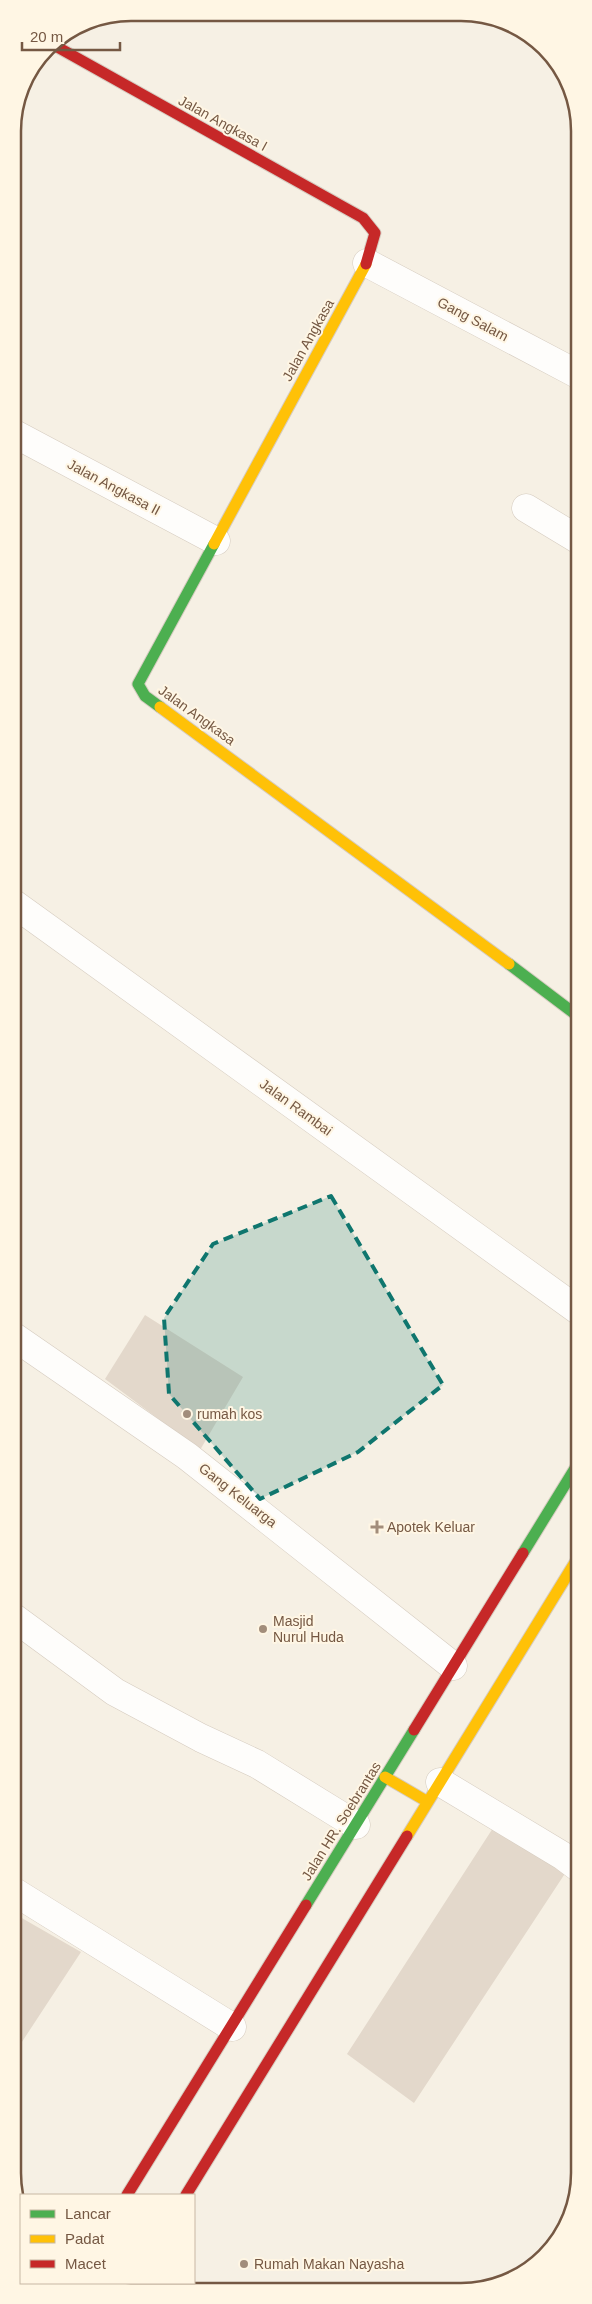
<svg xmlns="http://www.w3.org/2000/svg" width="592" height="2304" font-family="Helvetica,sans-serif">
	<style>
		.building { fill: #e3d8cb }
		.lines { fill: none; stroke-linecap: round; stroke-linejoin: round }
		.street-casing { stroke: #d5cbbf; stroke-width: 29 }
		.fast-casing { stroke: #d6ccc1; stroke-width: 13 }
		.slow-casing { stroke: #d6ccc1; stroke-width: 13 }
		.jam-casing { stroke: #d6ccc1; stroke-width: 13 }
		.street { stroke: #fefdfb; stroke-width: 28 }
		.fast { stroke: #4caf50; stroke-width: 11 }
		.slow { stroke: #ffc107; stroke-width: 11 }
		.jam { stroke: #c62828; stroke-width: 11 }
		.marked { fill: #0f766e; fill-opacity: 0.2; stroke: #0f766e; stroke-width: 4; stroke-dasharray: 10 6; stroke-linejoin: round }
		.poi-dot { fill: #a28d7b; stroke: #fff6e4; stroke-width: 2 }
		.labels { text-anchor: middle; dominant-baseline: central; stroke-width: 4; stroke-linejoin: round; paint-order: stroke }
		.street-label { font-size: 14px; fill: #755843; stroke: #fff6e4 }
		.poi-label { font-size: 14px; fill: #755843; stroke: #fff6e4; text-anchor: start }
		.rim { fill: none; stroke: #755843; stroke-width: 2.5 }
	</style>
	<rect width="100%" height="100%" fill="#f6f0e4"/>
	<path class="building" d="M145,1315L243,1377L200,1450L105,1379Z
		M493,1828L566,1872L414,2103L347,2054Z
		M13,1913L81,1952L14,2054L13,1929Z
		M323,2283L334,2290H319Z"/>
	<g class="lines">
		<defs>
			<path id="street" d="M367,263L579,375
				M13,433L216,541
				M526,508L579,540
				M13,903L579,1311
				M13,1336L187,1456L453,1666
				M13,1617L115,1692L201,1738L257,1764L356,1825
				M440,1782L563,1856L579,1868
				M13,1891L232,2027"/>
			<path id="fast" d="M160,707L145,696L138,684L214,544
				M509,964L579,1017
				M523,1553L579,1462
				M306,1905L414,1730"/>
			<path id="slow" d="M214,544L366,264
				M160,707L509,964
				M385,1777L428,1802
				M407,1836L579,1556
				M128,2289L132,2283"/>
			<path id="jam" d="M52,44L363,218L375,233L366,264
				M414,1730L523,1553
				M127,2195L306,1905
				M186,2195L407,1836"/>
		</defs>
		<use href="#street" class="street-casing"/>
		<use href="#fast" class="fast-casing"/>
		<use href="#slow" class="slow-casing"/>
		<use href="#jam" class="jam-casing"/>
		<use href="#street" class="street"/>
		<use href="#fast" class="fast"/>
		<use href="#slow" class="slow"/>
		<use href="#jam" class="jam"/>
	</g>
	<path class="marked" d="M331,1196L443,1385L358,1452L260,1499L169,1394L164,1318L213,1244Z"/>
	<g class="poi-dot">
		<circle cx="187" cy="1414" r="5"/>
		<path d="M374.5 1519.5h5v5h5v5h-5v5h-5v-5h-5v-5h5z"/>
		<circle cx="263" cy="1629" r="5"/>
		<circle cx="244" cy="2264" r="5"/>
	</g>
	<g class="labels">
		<g class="street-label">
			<text transform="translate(223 123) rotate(29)">Jalan Angkasa I</text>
			<text transform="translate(473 319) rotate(28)">Gang Salam</text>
			<text transform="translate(308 340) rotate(-61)">Jalan Angkasa</text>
			<text transform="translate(114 487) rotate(28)">Jalan Angkasa II</text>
			<text transform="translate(197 715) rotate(36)">Jalan Angkasa</text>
			<text transform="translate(296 1107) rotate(36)">Jalan Rambai</text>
			<text transform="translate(238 1495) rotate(38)">Gang Keluarga</text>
			<text transform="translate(341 1821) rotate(-58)">Jalan HR. Soebrantas</text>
		</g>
		<g class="poi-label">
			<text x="197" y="1414">rumah kos</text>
			<text x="387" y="1527">Apotek Keluar</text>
			<text x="273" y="1621">Masjid<tspan x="273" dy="16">Nurul Huda</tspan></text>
			<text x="254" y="2264">Rumah Makan Nayasha</text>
		</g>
	</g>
	<path d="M0 0H592V2304H0ZM131 21H461A110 110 0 0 1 571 131V2173A110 110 0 0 1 461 2283H131A110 110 0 0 1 21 2173V131A110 110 0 0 1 131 21Z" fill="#fff6e4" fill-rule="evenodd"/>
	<path class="rim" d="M131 21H461A110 110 0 0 1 571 131V2173A110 110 0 0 1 461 2283H131A110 110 0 0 1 21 2173V131A110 110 0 0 1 131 21Z"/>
	<rect x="20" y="2194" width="175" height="90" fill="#fff6e4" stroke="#c8b7a4"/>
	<rect x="30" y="2210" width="25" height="8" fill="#4caf50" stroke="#c8b7a4"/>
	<text x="65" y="2219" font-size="15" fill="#755843">Lancar</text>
	<rect x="30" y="2235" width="25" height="8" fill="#ffc107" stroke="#c8b7a4"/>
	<text x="65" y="2244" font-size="15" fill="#755843">Padat</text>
	<rect x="30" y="2260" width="25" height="8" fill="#c62828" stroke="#c8b7a4"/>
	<text x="65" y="2269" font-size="15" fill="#755843">Macet</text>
	<path d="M22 42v8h98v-8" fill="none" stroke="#755843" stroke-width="2.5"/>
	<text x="30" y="42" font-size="15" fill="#755843" stroke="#fff6e4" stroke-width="4" paint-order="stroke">20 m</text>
</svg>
